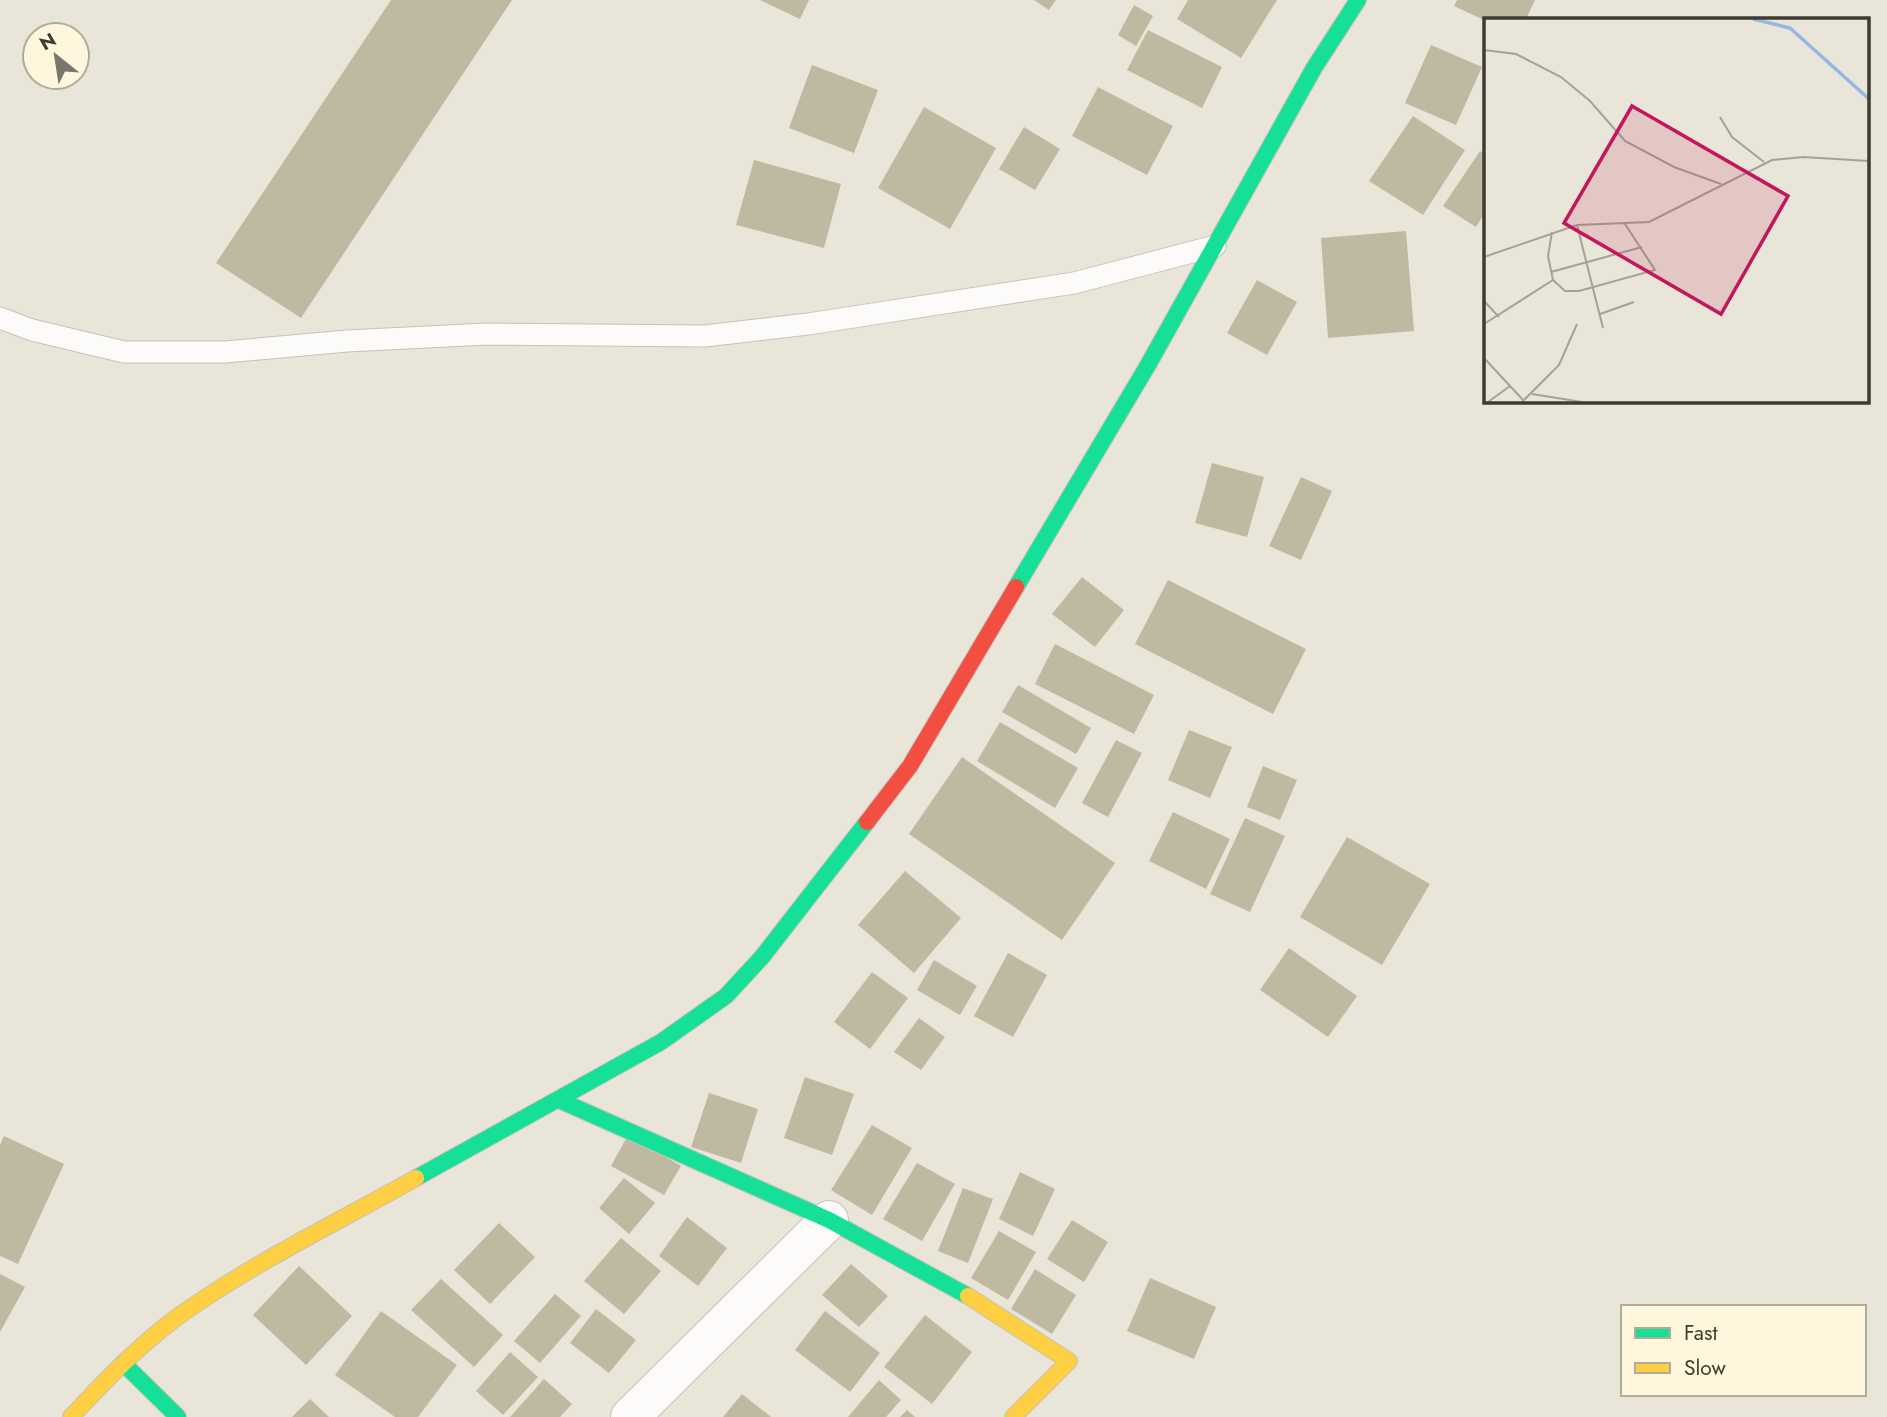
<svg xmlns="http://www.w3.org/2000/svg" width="1887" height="1417" font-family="Jost,sans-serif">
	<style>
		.building { fill: #c0b9a2 }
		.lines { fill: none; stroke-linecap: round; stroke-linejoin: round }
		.lane-casing { stroke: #c5c2b8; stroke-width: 23 }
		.street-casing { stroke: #c5c2b8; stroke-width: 40 }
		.fast-casing { stroke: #c5c2b8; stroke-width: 18 }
		.slow-casing { stroke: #c5c2b8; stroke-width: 18 }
		.jam-casing { stroke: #c5c2b8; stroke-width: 18 }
		.lane { stroke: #fcfbf9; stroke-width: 21 }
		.street { stroke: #fcfbf9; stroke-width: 38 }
		.fast { stroke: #16e098; stroke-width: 16 }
		.slow { stroke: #ffcf43; stroke-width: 16 }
		.jam { stroke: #f24e42; stroke-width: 16 }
		.inset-river { fill: none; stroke: #93b8e1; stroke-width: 3.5 }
		.inset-road { fill: none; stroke: #a5a195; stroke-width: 2 }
		.view { fill: #c2185b; fill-opacity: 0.15; stroke: #c2185b; stroke-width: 3.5 }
		.inset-edge { fill: none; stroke: #3e3b31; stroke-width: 3.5 }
	</style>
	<rect width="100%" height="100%" fill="#e9e5d8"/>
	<path class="building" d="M391,0H512L301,318L216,263Z
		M760,0H809L800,19Z
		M1034,0H1056L1049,10Z
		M1188,0H1277L1241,58L1177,19Z
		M1457,0H1535L1526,19L1486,21L1454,6Z
		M1134,5L1153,16L1136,46L1118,35Z
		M1148,30L1222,67L1202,108L1127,70Z
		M1431,45L1482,67L1456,125L1405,103Z
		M812,65L878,90L854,153L789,128Z
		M1098,87L1173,126L1147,175L1072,136Z
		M924,107L996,148L950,229L878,188Z
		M1413,116L1465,150L1423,215L1369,181Z
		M1024,127L1060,149L1035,190L999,169Z
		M1480,151L1486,155V211L1476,227L1443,206Z
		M754,160L841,184L824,248L736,225Z
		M1406,231L1414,331L1328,338L1321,238Z
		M1257,280L1297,302L1267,355L1227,333Z
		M1212,463L1264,477L1247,537L1195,523Z
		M1301,477L1332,491L1301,560L1269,546Z
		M1082,577L1124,610L1095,647L1052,614Z
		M1168,580L1306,649L1273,714L1135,644Z
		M1055,644L1154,695L1134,734L1035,684Z
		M1018,685L1091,728L1076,754L1002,712Z
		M1000,722L1078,768L1055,808L977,761Z
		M1189,730L1232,747L1210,798L1168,780Z
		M1116,740L1142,753L1108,817L1082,803Z
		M962,757L1115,863L1062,940L909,834Z
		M1263,766L1297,780L1280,820L1247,807Z
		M1173,812L1230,839L1206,889L1149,861Z
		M1245,818L1285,836L1250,912L1210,894Z
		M1347,837L1430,884L1382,965L1300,917Z
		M905,871L961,918L914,973L858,925Z
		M1289,948L1357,996L1328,1037L1260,990Z
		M1008,953L1047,975L1013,1037L974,1016Z
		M934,960L977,986L960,1015L917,990Z
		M872,972L908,998L870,1049L834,1022Z
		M919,1018L945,1037L921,1070L894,1052Z
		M805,1077L854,1094L832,1155L784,1138Z
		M709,1093L758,1109L741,1163L691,1147Z
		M872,1125L912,1148L872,1215L831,1190Z
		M628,1135L681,1166L664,1195L611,1166Z
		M4,1136L64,1164L18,1264L0,1256V1145Z
		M917,1163L955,1184L922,1241L883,1219Z
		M1020,1172L1055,1189L1033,1236L999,1219Z
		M624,1178L655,1203L629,1234L599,1208Z
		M963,1188L993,1199L968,1263L938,1251Z
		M687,1217L727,1248L698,1286L659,1256Z
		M1072,1220L1108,1242L1084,1282L1047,1259Z
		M499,1223L535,1257L490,1304L454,1270Z
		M999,1231L1036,1252L1008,1300L971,1278Z
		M621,1238L661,1271L624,1314L584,1281Z
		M851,1264L888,1296L859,1327L822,1295Z
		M299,1266L352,1316L306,1365L253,1315Z
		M1035,1269L1076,1295L1052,1334L1011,1309Z
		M0,1274L25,1287L0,1332Z
		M1150,1278L1216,1307L1194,1359L1127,1331Z
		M441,1279L503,1335L474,1367L411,1310Z
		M555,1294L581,1316L540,1363L514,1341Z
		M596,1309L636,1340L609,1373L570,1343Z
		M381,1311L457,1365L418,1417H395L335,1375Z
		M825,1311L880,1353L850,1392L795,1350Z
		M925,1315L972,1352L932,1404L884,1367Z
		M510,1352L538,1377L503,1415L476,1391Z
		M544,1379L572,1404L560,1417H510Z
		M879,1380L901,1400L886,1417H848Z
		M742,1394L771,1417H723Z
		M310,1399L329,1417H292Z
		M907,1410L915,1417H900Z"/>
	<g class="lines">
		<defs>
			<path id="lane" d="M0,318L32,330L124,352H225L347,341L487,334L705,336L808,324L1074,283L1215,246"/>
			<path id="street" d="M630,1417L829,1220"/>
			<path id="fast" d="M1016,587L1148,365L1314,68L1358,0
				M559,1100L829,1220L968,1296
				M416,1178L661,1042L726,996L762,957L867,822
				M123,1363L178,1417"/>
			<path id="slow" d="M968,1296L1069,1361L1013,1417
				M71,1417C104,1382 137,1347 176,1318C251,1264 336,1223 416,1178"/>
			<path id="jam" d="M867,822L910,766L1016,587"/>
		</defs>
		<use href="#lane" class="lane-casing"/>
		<use href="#street" class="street-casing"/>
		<use href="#fast" class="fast-casing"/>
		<use href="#slow" class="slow-casing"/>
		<use href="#jam" class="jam-casing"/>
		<use href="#lane" class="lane"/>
		<use href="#street" class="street"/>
		<use href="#fast" class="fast"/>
		<use href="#slow" class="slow"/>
		<use href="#jam" class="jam"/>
	</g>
	<g transform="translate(1484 18)">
		<rect width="385" height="385" fill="#e9e5d8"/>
		<path class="inset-river" d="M269,1L306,10L385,81"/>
		<path class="inset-road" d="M0,32L32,36L77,59L106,83L141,123L190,149L237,166M236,99L248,119L280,144M93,207L119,310M68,214L64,238L69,262L81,273H95L171,252L141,206M0,239L93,207L165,204L288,142L319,139L385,143M67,254L158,229M0,283L15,299M116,296L150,284M0,306L69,262M0,340L40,383M48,376L98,384M4,384L26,368M38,384L75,347L93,306"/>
		<path class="view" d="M148,88L304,178L237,296L80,205Z"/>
		<rect width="385" height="385" class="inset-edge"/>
	</g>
	<rect x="1621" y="1305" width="245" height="91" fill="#fef7dd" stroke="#b1ac98" stroke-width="2"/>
	<rect x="1635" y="1328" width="35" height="10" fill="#16e098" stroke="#b1ac98" stroke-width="2"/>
	<text x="1684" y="1340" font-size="21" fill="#3e3b31">Fast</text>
	<rect x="1635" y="1363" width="35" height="10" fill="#ffcf43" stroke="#b1ac98" stroke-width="2"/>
	<text x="1684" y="1375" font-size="21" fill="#3e3b31">Slow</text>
	<g transform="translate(56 56) rotate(330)"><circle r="33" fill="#fef7dd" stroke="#b1ac98" stroke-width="2"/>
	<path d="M0-5L12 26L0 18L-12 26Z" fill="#7a766b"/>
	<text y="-10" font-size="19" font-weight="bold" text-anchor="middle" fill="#3e3b31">N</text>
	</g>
</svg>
